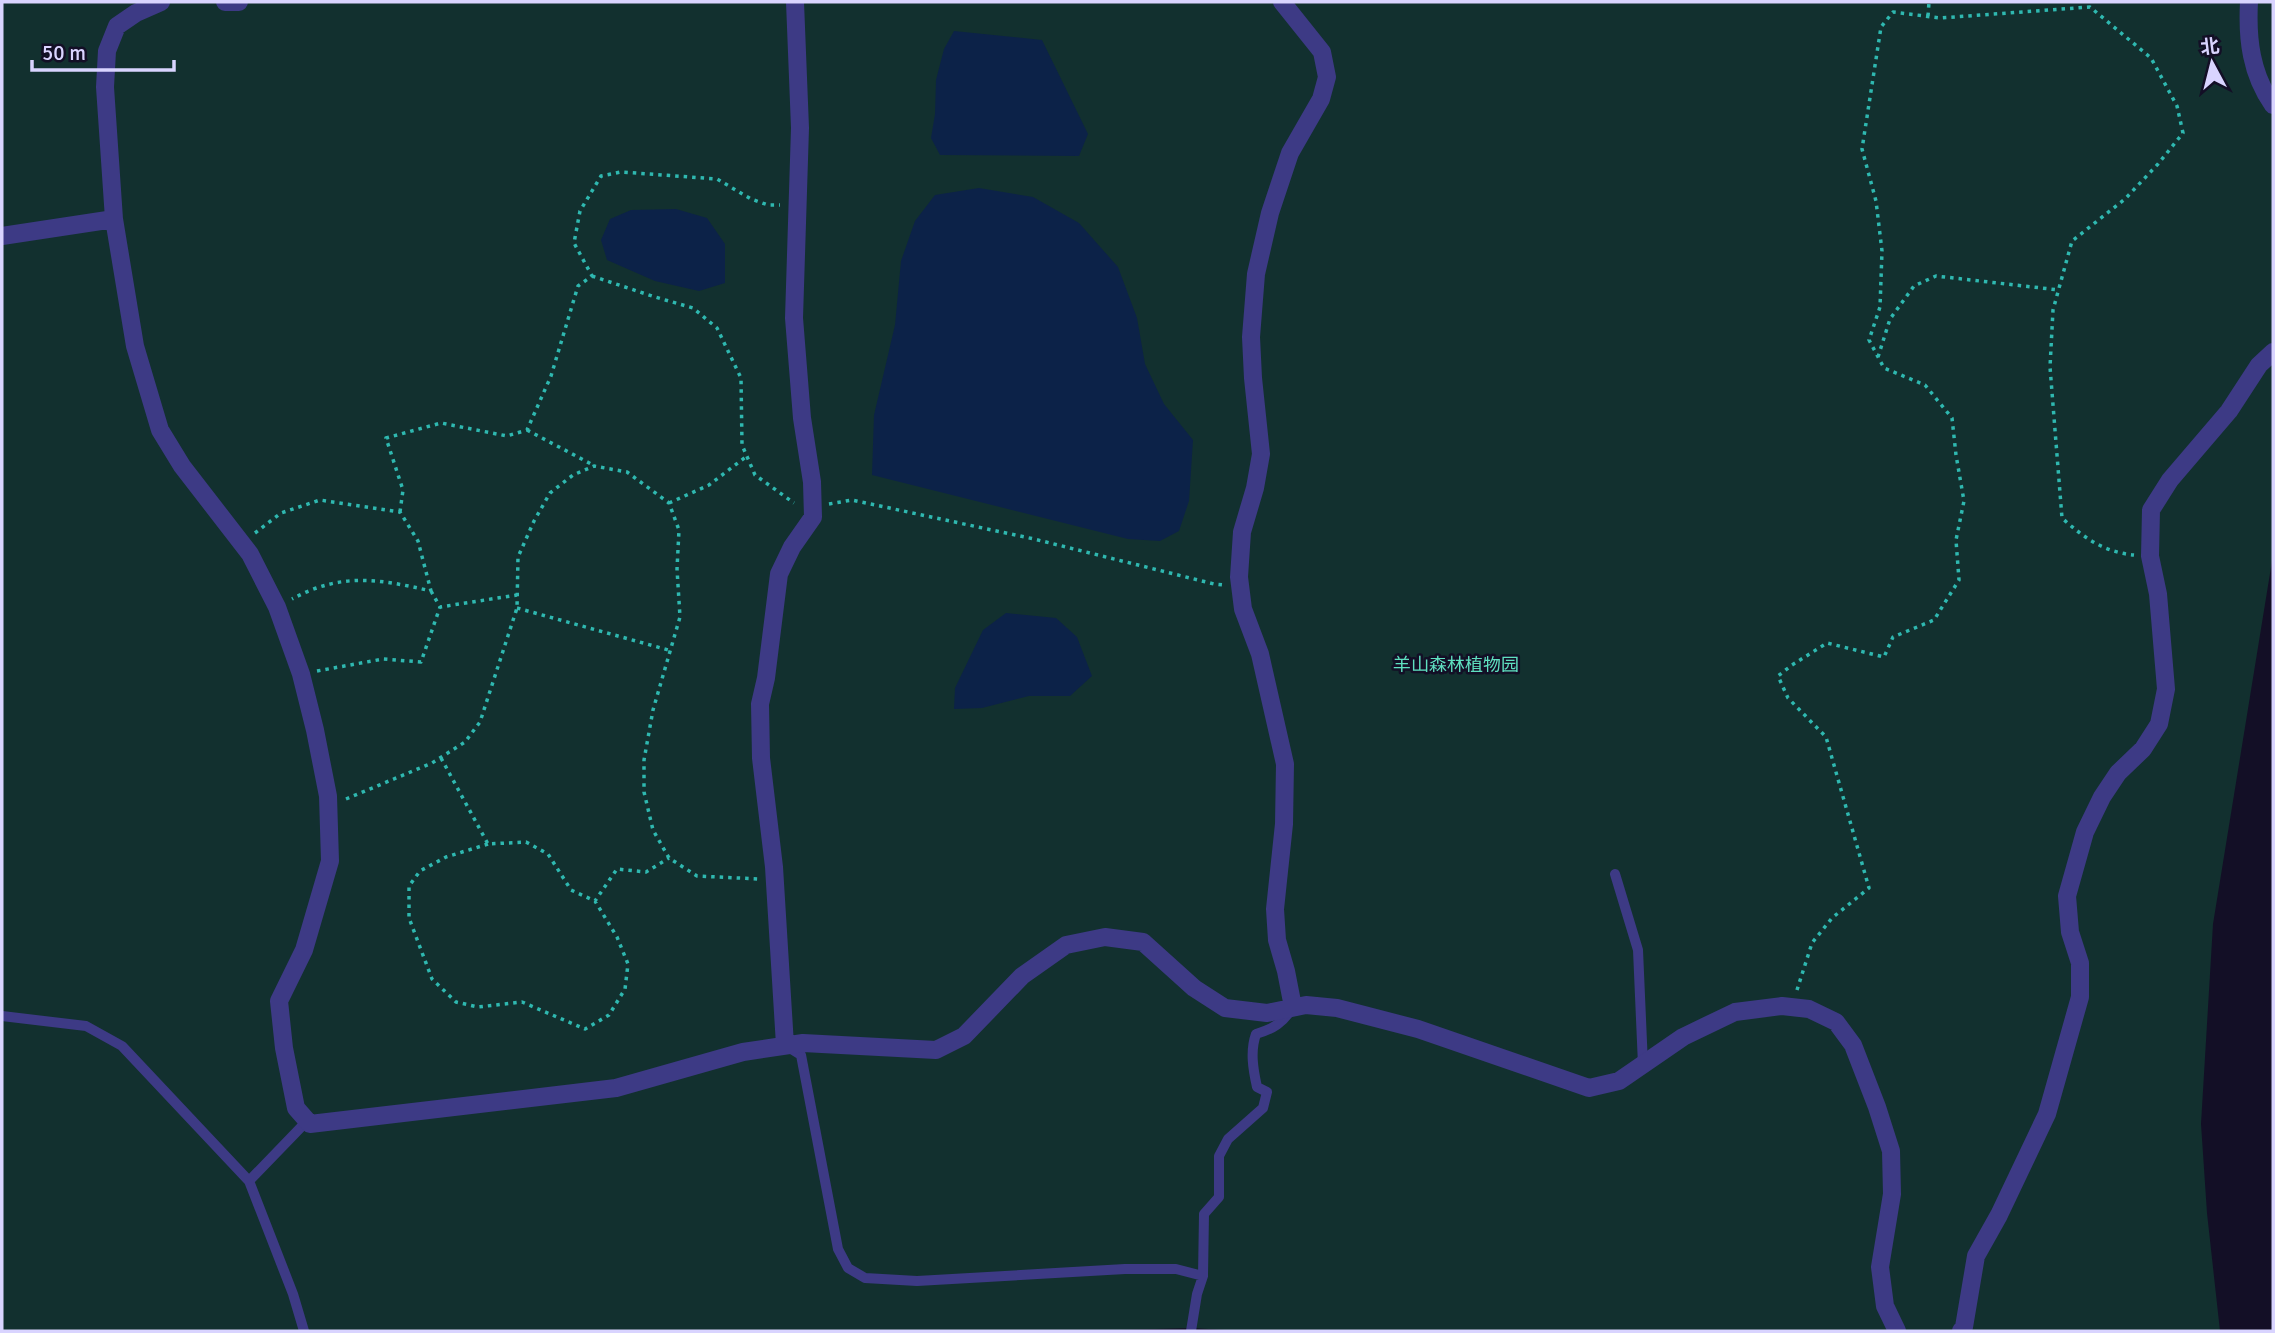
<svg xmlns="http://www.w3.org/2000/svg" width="2275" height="1333" font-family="Signika,'Noto Sans SC',sans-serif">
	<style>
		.green { fill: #12302f }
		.water { fill: #0c2248 }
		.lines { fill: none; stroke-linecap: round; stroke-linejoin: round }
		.path { stroke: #2fb8b0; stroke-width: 3.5; stroke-dasharray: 3.5 5; stroke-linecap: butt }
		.lane { stroke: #3d3a85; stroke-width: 10 }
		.street { stroke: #3d3a85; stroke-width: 18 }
		.labels { text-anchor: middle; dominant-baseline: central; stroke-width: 5; stroke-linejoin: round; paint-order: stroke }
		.park-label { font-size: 18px; fill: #5fe0c0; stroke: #130f26 }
	</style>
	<rect width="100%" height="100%" fill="#130f26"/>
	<path class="green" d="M2,2H2273V555L2213,924L2201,1124L2207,1213L2220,1331H1240L1192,1328L1084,1331H2Z"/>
	<path class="water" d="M954,31L1042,40L1088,134L1079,156L940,155L931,138L935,114L936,80L944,49Z
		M979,188L1033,197L1079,223L1118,267L1137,318L1145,364L1164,404L1193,440L1189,501L1179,531L1160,541L1128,539L872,475L874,415L895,325L901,261L915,221L935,195Z
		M676,209L707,218L725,244V283L699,291L655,281L607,260L601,240L610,219L631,210Z
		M1006,613L1056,618L1077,637L1092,676L1070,696H1029L982,708L954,709L955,688L983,630Z"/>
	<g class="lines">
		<path class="path" d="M1928,16L1929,2
			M592,276L655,297L693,308L717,328L741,378L742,445L755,475L794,503
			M1878,357L1890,319L1914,286L1936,276L2059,290
			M527,430L593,465
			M669,503L709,485L747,456
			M829,504L852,500L1034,539L1214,584L1224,585
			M400,512L403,490L386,438L441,423L507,436L527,430L551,376L578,286L592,276L574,243L580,211L601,176L621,172L717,179L751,199L768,205H780
			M255,533L281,513L320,500L400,512L418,541L431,591C379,579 342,572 292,599
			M431,591L440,607L517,595
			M517,608L672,651
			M317,671L383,659L421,662L440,607
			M441,758L488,844L526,842L548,854L571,890L595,901L617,869L646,872L669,858
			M346,799L432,763L465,742L480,722L517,608L518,557L534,521L550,493L573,475L594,466L627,472L669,503L679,530L677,569L680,617L653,710L644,760V792L653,830L669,858L697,876L759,879
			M488,844L446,857L420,871L409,886V918L432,979L456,1002L478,1007L522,1002L585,1029L609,1015L625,989L628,964L617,937L595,901
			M1797,990L1812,943L1832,918L1869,888L1826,737L1788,698L1778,676L1792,665L1827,643L1884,657L1893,637L1934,620L1959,580L1956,540L1964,501L1956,455L1952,418L1925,385L1884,368L1869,340L1880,307L1882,251L1876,201L1862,149L1881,27L1893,12L1940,18L2090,7L2151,58L2177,106L2183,133L2158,164L2125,199L2072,241L2053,310L2050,367L2062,518C2084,538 2104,552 2134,555"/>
		<path class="lane" d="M1615,874L1638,950L1643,1065
			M2,1016L86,1026L122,1046L249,1181L293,1294L304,1331
			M785,1045L801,1055L838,1249L848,1268L865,1278L917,1281L1125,1269H1176L1203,1276
			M249,1181L307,1121
			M1191,1331L1197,1294L1203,1276L1204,1214L1219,1197V1156L1228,1139L1263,1108L1267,1092L1257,1087C1253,1069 1250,1051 1256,1034C1273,1029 1283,1023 1293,1007"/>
		<path class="street" d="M161,2L136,13L117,26L107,51L105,87L114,219L135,346L160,430L182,466L250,554L277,607L301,674L315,730L328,796L330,861L304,950L279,1001L284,1048L296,1108L310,1124L616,1088L743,1052L803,1043L936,1050L964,1036L1022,976L1066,945L1105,937L1143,942L1194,988L1225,1008L1267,1013L1306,1005L1337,1008L1418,1029L1589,1088L1619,1081L1683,1037L1735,1012L1782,1006L1809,1009L1836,1022L1853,1045L1877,1107L1891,1151L1892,1194L1880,1267L1885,1306L1897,1331
			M225,2H239
			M1282,2L1322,52L1327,77L1321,99L1290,153L1270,213L1256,274L1251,337L1253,378L1261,454L1255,488L1242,532L1239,577L1243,609L1260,654L1285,764L1284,824L1275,909L1277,940L1286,971L1293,1007
			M2249,2C2247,39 2251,74 2273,105
			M2,236L114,219
			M785,1045L774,867L761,758L760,704L766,678L779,574L792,547L813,517L812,482L802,418L794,318L800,128L795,2
			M1961,1331L1964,1327L1976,1256L1999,1215L2047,1114L2080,997V963L2070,932L2067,896L2085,832L2102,797L2118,773L2143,749L2159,724L2166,689L2158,594L2150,556L2151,510L2170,480L2229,411L2259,365L2273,352"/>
	</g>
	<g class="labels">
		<g class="park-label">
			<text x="1456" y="665">羊山森林植物园</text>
		</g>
	</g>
	<rect width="2275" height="1333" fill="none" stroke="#d9d4ff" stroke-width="7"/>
	<g transform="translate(2212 63) rotate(353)" stroke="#130f26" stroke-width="5" paint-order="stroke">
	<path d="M0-5L12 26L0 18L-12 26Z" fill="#d9d4ff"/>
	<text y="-10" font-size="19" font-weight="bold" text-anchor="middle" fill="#d9d4ff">北</text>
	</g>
	<path d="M32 60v10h142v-10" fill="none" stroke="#d9d4ff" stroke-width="3.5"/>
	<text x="42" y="60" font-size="21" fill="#d9d4ff" stroke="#130f26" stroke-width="5" paint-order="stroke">50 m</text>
</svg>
